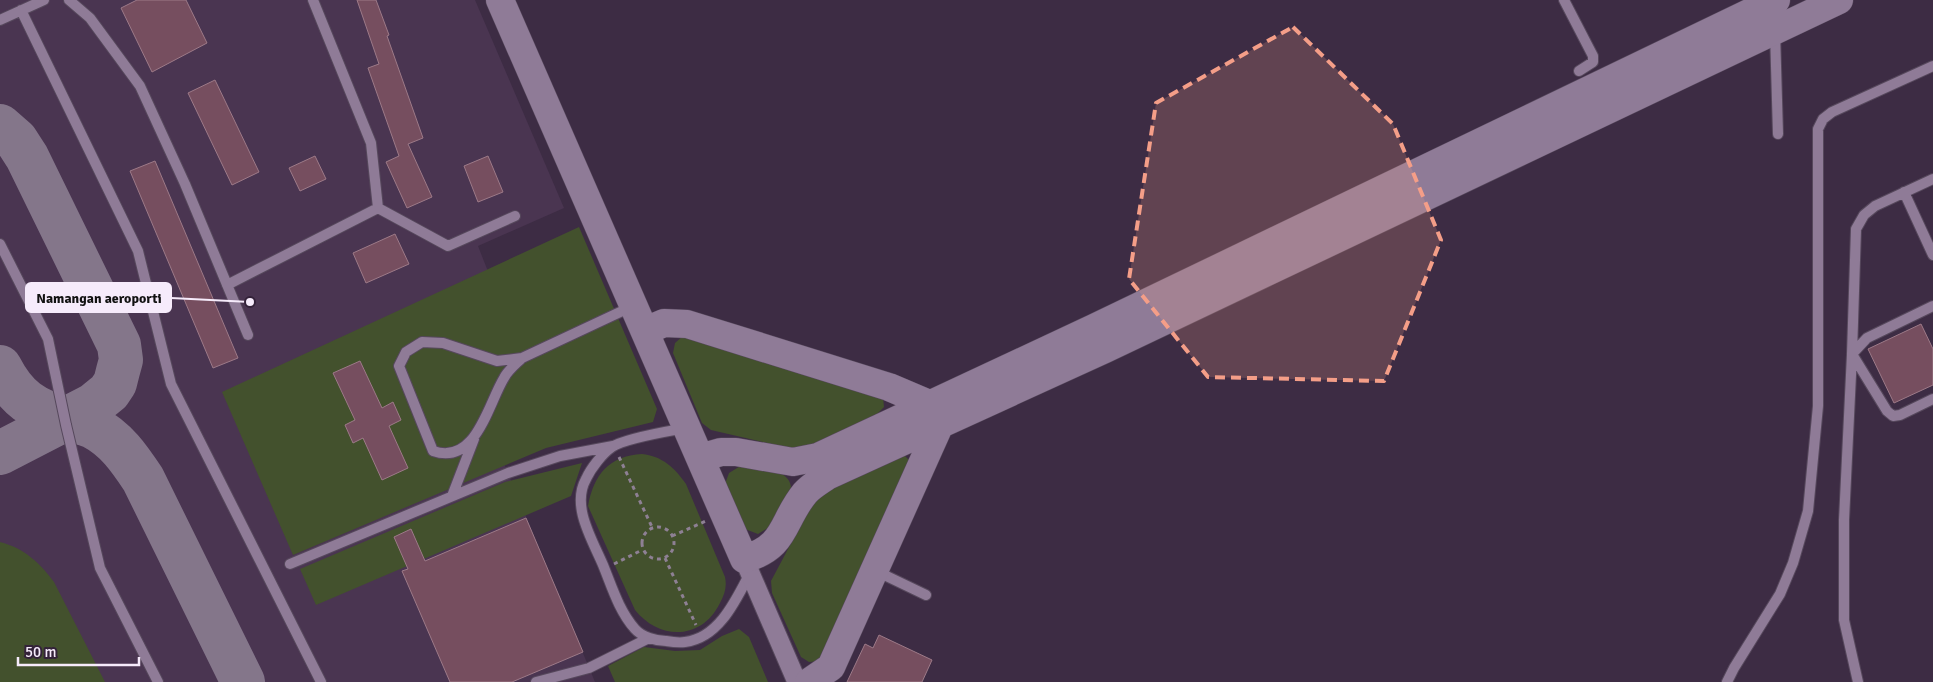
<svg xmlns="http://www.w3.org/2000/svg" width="1933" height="682" font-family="Signika,sans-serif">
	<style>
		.built { fill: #4a3551 }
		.green { fill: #43512d }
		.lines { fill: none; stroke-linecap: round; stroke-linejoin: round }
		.taxiway { stroke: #84768a; stroke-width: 44 }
		.building { fill: #764e5f; stroke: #9d7a88 }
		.lane-casing { stroke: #56485c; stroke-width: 12 }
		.street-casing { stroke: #56485c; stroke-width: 21 }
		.secondary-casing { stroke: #56485c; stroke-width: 29 }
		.path { stroke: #8e8094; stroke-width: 3; stroke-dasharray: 4 4; stroke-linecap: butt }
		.lane { stroke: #8f7b97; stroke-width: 10 }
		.street { stroke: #8f7b97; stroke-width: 19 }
		.secondary { stroke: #8f7b97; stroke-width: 28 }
		.marked { fill: #f49e88; fill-opacity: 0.2; stroke: #f49e88; stroke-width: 4; stroke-dasharray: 10 6; stroke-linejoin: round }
		.leader { fill: none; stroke: #f6ebfb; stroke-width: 2 }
		.callout-dot { fill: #f6ebfb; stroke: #332239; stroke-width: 2 }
		.callout { fill: #f6ebfb; stroke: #f6ebfb; stroke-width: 2 }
		.callout-label { font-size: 14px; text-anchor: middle; font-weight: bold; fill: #111 }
	</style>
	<rect width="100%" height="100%" fill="#3d2c44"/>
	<path class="built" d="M0,0H475L564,208L478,246L522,358L497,447L595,682H0Z"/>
	<path class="green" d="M579,227L657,409L653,422L546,448L293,555L222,392Z
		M683,336L883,397L884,407L876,415L809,446L793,449L711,430L702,423L673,353L675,343Z
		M642,454C662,456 675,468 686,484L725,577C727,586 725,594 720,603C702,640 660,641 635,610L588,506C594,474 609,456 642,454Z
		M905,456L912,463L820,661L809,662L801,657L772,593L771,581L813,502L827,488L894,457Z
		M582,463L571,496L316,605L300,569L505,482Z
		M742,465C758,469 789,468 791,487L771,526L758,534L745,529L725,484L729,473Z
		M0,542C24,548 40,563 54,582L105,682H0Z
		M739,629L749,637L768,682H615L608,666L644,647L675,651L700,650L722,636Z"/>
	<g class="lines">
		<path class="taxiway" d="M0,126L16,140L27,157L119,345L121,360L118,371L115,383L109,392L93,405L0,453
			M0,367C16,398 33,410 67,419C76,422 84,423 93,427C116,439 129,458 143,479L243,682"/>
	</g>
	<path class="building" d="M137,0H186L207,43L152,72L121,8Z
		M357,0H376L389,35L387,36L423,138L408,144L432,197L407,208L386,162L399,156L368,68L379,64Z
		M215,80L259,172L232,185L188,93Z
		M315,156L326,179L300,191L289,168Z
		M488,156L503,192L478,202L464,166Z
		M155,161L238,358L213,368L130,171Z
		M395,234L409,264L366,283L353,253Z
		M1921,324L1933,349V385L1894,403L1868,349Z
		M360,361L382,408L393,402L401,420L389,426L408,468L382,480L363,438L353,443L345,425L355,420L333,373Z
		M526,518L583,652L512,682H450L402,571L408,569L394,537L411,529L425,561Z
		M879,635L932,660L922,682H847L865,644L873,648Z"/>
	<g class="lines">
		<defs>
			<path id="lane" d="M69,0L90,18L140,86L185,184L248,335
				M1564,0L1593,56V62L1579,71
				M21,10L138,251L171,384L321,682
				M0,20L44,0
				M1775,32L1778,134
				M1904,192L1933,255
				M378,208L448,246L515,216
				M0,244L48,339L66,425L100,568L158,682
				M227,285L378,208L371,143L313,0
				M1933,306L1867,338L1852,354L1887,411L1893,416L1900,415L1933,399
				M522,358C516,364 508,370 504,378C488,404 476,466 433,451L399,366L406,352L422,342L443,343L497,361L522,358L633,306
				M686,428C670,431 625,438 612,447C602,454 591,468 586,479C571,506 592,539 603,565C612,587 619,611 635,629C642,637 656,641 666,641C672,642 679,643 685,642C719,638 736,600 750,573
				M452,496L474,439
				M290,564L508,473L560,456L613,446
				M876,571L926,595
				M536,682L589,668L649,638
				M1727,682L1734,668L1780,594L1793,563L1808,511L1818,406V129L1823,119L1832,112L1933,66
				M1858,682L1844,620V520L1852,354L1856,229L1864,215L1875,206L1933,179"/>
			<path id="street" d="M744,559L797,682"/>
			<path id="secondary" d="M500,0L744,559C787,547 781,522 805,493C811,486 820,481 827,476L1105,349L1839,0
				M645,331L664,323L687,324L889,387L929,404
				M700,458L721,452H736L793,462L818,457L1094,328L1776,0
				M809,682L831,667L940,424"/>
		</defs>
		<use href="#lane" class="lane-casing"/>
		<use href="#street" class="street-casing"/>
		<use href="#secondary" class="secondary-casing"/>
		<path class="path" d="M619,457L652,527
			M642 543a16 16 0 1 1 32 0a16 16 0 1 1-32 0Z
			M672,536L706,521
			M665,558L696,625
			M614,564L642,550"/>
		<use href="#lane" class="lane"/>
		<use href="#street" class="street"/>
		<use href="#secondary" class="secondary"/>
	</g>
	<path class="marked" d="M1293,27L1393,124L1441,240L1384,381L1208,377L1129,279L1156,103Z"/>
	<path class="leader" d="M250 302L171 298"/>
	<circle class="callout-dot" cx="250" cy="302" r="5"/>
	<rect class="callout" x="26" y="283" width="145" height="29" rx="5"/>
	<g class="callout-label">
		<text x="99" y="303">Namangan aeroporti</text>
	</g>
	<path d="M18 657v8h121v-8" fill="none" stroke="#f6ebfb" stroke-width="2.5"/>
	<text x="25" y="657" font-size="15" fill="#f6ebfb" stroke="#332239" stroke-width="4" paint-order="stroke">50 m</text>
</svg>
